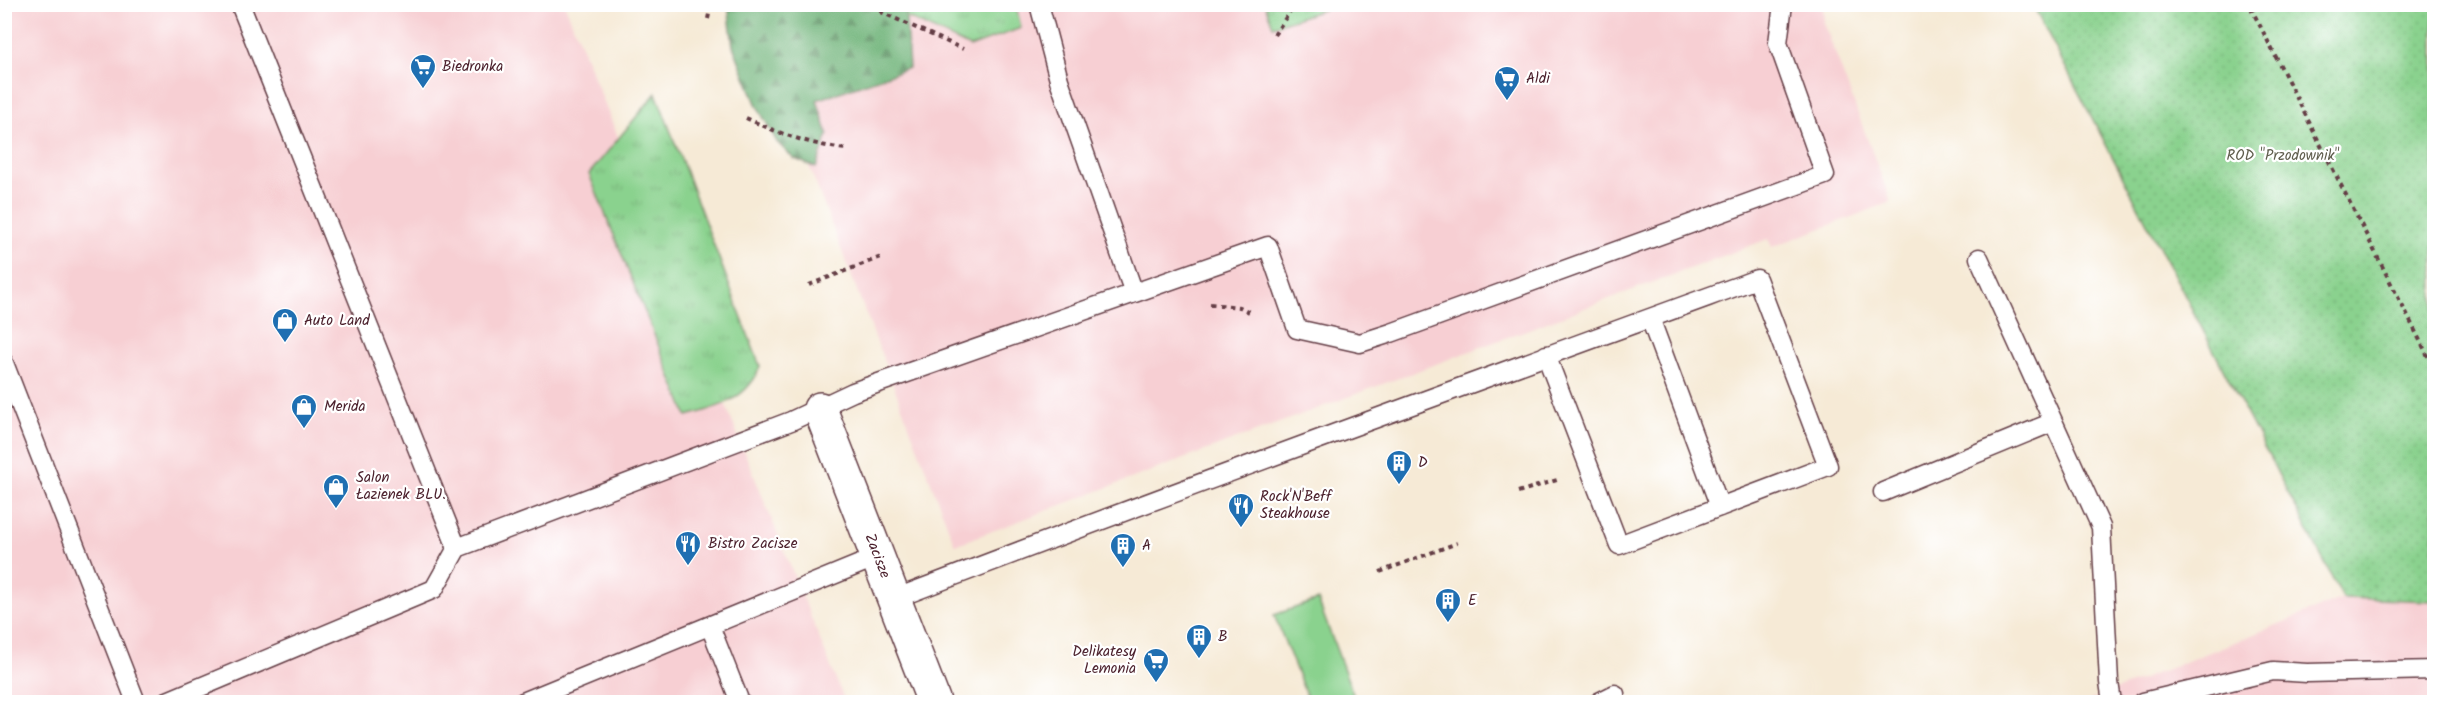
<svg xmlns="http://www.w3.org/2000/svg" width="2439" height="707" font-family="Kalam,sans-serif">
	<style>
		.built { fill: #f7cfd3 }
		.grass { fill: url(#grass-tufts); stroke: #6a785c; stroke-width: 1.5 }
		.forest { fill: url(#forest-firs); stroke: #5c6a52; stroke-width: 1.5 }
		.park { fill: #8ad28e; stroke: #6a785c; stroke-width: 1.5 }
		.garden { fill: url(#garden-dots); stroke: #6a785c; stroke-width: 1.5 }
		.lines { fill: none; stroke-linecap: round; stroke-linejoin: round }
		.lane-casing { stroke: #643d45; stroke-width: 21 }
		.secondary-casing { stroke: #643d45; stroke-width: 36 }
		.path { stroke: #643d45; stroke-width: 4; stroke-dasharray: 4.5 4.5; stroke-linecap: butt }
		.lane { stroke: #fff; stroke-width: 18 }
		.secondary { stroke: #fff; stroke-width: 33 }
		.labels { text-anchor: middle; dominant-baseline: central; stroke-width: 4.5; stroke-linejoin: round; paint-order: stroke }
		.poi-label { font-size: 15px; fill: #4a1f2b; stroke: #fff; text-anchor: start }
		.park-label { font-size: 15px; fill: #605e4e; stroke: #fff }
		.street-label { font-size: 15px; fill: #4a1f2b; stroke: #fff }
	</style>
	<defs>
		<pattern id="grass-tufts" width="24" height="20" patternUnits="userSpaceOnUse" patternTransform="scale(1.5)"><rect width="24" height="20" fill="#8ad28e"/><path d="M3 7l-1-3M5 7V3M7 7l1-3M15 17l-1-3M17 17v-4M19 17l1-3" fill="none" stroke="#79b47b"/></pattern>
		<pattern id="forest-firs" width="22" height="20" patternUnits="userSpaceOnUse" patternTransform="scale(1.5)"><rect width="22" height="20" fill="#6fb479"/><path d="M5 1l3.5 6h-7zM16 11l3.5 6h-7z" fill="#5d9263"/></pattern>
		<pattern id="garden-dots" width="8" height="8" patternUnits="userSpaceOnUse" patternTransform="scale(1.5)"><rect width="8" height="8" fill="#8ad28e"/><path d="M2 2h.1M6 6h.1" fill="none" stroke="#79b47b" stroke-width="1.8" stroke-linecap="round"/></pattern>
	</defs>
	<rect width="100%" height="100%" fill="#fff"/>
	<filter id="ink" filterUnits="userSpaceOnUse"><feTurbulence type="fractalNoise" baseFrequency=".0167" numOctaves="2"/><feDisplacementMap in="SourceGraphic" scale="12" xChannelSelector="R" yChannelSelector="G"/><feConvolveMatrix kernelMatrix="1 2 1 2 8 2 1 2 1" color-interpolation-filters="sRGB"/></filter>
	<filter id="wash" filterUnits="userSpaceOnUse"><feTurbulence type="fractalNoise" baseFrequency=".008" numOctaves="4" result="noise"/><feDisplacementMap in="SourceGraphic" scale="24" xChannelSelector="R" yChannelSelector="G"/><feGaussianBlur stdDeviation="1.35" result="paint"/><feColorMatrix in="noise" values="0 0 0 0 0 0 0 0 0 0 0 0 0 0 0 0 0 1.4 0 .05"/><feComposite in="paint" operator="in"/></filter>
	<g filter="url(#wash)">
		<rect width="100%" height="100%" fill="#f6ead6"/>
		<path class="built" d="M4,5H565L845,702H5Z
			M747,5H1823L1824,23L1891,202L1772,247L1768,239L955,545Z
			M2343,598L2434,601V702H2086Z"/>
		<path class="grass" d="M905,5H1016L1021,28L970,47L906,17Z
			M1265,5V4L1338,5L1273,26Z
			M656,93L760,366C750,398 716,409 687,416L589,174Z"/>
		<path class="forest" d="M728,5H905L909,68L817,100L828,135L816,168L793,158L777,142L757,106L733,46Z"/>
		<path class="park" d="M1318,600L1356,702H1309L1274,615Z"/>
		<path class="garden" d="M2033,5H2434V601L2343,598Z"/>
	</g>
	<g filter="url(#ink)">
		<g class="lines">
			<defs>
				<path id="lane" d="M240,4L457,548
					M1039,4L1059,80L1134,293
					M1979,258L2101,527L2109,682L2112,702
					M1650,318L1720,507
					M4,363L136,702
					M1883,492L2053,422
					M894,599C1180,489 1469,384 1757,279L1828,466L1619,545L1546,355
					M710,626L740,702
					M165,702L434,589L457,548L791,421L853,392L1268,246L1297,329L1360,343L1391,333L1825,175L1778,43L1783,4
					M523,702L877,557
					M1599,702L1615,694
					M2143,702L2273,671L2307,673L2434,670"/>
				<path id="secondary" d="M820,409L934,702"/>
			</defs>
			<use href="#lane" class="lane-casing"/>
			<use href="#secondary" class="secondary-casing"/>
			<path class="path" d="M874,4L883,13L963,49
				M2262,4L2252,10L2434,368
				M708,19L711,4
				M1274,35L1295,4
				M746,118C778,133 810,145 846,149
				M809,285L881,257
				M1210,304L1240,307L1253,314
				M1518,492L1557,480
				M1380,572L1457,543"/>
			<use href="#lane" class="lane"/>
			<use href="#secondary" class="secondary"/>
		</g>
	</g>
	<defs>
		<symbol id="supermarket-pin" viewBox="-11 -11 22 30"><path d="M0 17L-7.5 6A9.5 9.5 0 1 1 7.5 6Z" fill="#1f6fb2" stroke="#fff"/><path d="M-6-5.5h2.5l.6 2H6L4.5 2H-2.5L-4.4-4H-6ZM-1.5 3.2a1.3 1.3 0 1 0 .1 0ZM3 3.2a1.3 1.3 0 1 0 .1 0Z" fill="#fff"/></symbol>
		<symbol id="shop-pin" viewBox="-11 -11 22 30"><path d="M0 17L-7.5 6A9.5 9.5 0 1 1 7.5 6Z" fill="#1f6fb2" stroke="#fff"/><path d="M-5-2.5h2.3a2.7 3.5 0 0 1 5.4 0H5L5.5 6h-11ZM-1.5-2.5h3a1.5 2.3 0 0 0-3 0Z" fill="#fff"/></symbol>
		<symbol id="building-pin" viewBox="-11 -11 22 30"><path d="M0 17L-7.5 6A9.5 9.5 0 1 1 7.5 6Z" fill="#1f6fb2" stroke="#fff"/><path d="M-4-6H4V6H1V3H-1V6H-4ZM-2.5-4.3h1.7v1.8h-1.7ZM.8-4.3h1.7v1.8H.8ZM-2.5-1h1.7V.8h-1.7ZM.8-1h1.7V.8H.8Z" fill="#fff"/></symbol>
		<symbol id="restaurant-pin" viewBox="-11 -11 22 30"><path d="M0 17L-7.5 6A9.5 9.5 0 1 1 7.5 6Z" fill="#1f6fb2" stroke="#fff"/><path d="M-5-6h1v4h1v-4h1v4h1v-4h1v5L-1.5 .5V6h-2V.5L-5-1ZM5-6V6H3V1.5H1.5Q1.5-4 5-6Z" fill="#fff"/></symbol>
	</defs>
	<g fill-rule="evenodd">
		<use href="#supermarket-pin" x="408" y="52" width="30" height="40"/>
		<use href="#supermarket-pin" x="1492" y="64" width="30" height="40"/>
		<use href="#shop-pin" x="270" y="306" width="30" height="40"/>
		<use href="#shop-pin" x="289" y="392" width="30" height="40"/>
		<use href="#building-pin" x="1384" y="448" width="30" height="40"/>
		<use href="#shop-pin" x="321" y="472" width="30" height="40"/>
		<use href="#restaurant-pin" x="1226" y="491" width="30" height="40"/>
		<use href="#restaurant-pin" x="673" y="529" width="30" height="40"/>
		<use href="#building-pin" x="1108" y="531" width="30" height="40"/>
		<use href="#building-pin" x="1433" y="586" width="30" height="40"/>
		<use href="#building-pin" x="1184" y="622" width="30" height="40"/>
		<use href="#supermarket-pin" x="1141" y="646" width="30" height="40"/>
	</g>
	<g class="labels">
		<g class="poi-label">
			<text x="442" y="67">Biedronka</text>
			<text x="1526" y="79">Aldi</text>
			<text x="304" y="321">Auto Land</text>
			<text x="324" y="407">Merida</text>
			<text x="1418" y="463">D</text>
			<text x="356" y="478">Salon<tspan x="356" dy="17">Łazienek BLU.</tspan></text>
			<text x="1260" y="497">Rock'N'Beff<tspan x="1260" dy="17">Steakhouse</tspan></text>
			<text x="708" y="544">Bistro Zacisze</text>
			<text x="1142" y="546">A</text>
			<text x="1468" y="601">E</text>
			<text x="1218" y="637">B</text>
			<text x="1136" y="652" text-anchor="end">Delikatesy<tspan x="1136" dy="17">Lemonia</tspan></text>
		</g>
		<g class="park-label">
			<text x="2283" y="156">ROD "Przodownik"</text>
		</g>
		<g class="street-label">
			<text transform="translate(877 556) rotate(69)">Zacisze</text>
		</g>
	</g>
	<rect width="2439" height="707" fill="none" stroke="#fff" stroke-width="24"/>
</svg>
